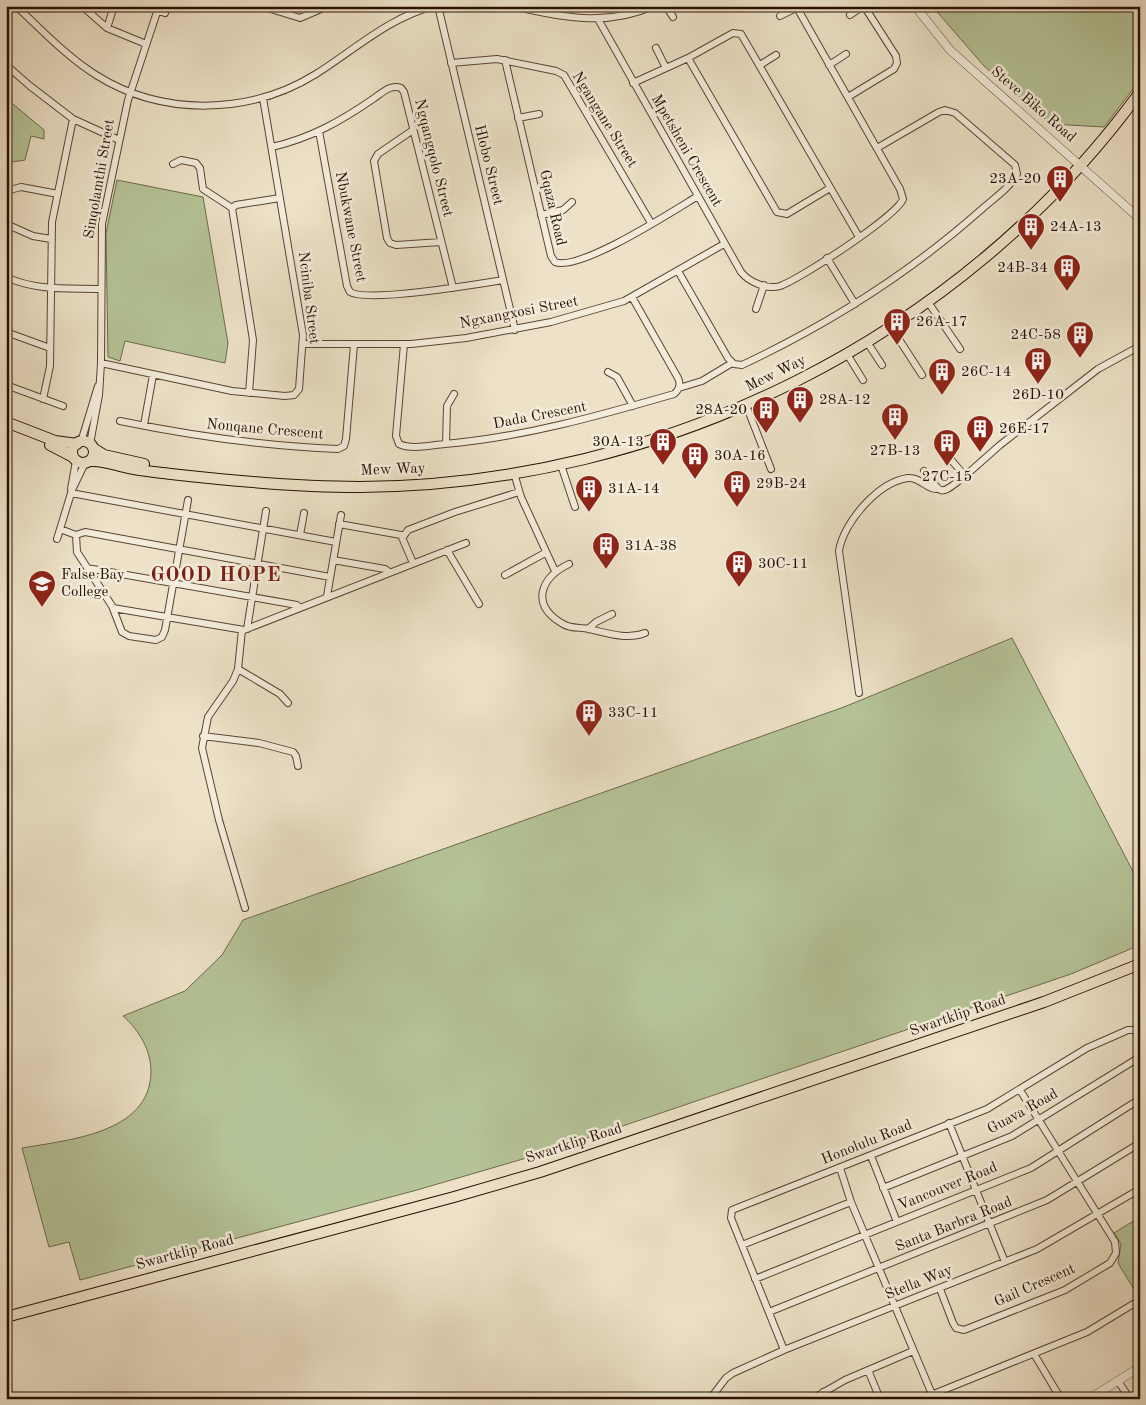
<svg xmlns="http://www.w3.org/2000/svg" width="1146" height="1405" font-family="'Old Standard TT',serif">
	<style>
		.green { fill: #b5c498; stroke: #6e6a4c }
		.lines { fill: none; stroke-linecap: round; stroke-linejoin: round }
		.minor-casing { stroke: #594432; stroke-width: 8 }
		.tertiary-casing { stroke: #594432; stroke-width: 9 }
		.primary-casing { stroke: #280f00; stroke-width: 12 }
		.minor { stroke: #f3ecdb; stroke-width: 6 }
		.tertiary { stroke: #f3ecdb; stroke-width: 8 }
		.primary { stroke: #ede2c8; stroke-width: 10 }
		.labels { text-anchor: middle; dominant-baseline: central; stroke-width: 5; stroke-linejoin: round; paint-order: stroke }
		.street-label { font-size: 15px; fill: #280f00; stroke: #f3ecdb }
		.poi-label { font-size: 15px; fill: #280f00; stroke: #f3ecdb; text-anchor: start }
		.district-label { font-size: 20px; font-weight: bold; letter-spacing: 1px; fill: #7a1f14; stroke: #f3ecdb }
	</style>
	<rect width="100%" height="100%" fill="#ede2c8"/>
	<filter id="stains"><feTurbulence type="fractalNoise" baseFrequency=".004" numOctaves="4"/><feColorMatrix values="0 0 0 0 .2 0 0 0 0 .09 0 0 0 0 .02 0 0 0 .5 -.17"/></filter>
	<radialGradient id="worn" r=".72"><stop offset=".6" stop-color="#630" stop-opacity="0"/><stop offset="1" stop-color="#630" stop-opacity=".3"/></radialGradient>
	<path class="green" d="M932,6H1140V80L1104,127L1051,124L984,66Z
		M6,98L44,130V139L31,136L25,160L6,163Z
		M117,180L203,197L228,343L225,363L125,341L120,361L108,357L106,233Z
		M1012,638L1140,885V945L1071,974L540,1154L417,1190L80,1280L69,1242L49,1247L22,1148C67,1140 150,1134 151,1072C151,1050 139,1030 123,1016L185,991L222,955L243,920L844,707Z
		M1140,1217V1295L1138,1296L1118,1263L1121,1244L1114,1233Z"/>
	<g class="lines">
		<defs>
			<path id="minor" d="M16,6C42,30 67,57 96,75C163,117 250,115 316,74C354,50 390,17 434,6
				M82,6L107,28L146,44
				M261,6L300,18L328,6
				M438,6L515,330
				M513,6C560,17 607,27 653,6
				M666,6L673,17
				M157,10L165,13
				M850,15L863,6
				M780,16L796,8
				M598,19L741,272C749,282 767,290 780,286C800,279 897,216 903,199L900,189L796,6
				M107,28L114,6
				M656,48L666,68
				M688,58L777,212L787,214L830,188
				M505,60L551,256L555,262C579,272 673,211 698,196
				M451,63L497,59L556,71L564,75L651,223
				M6,65L30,86L73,119L119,140
				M760,65L776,55
				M829,65L846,54
				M633,83L688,58L733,33L741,34L859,237
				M848,97L894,69L897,63L896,56L864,6
				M518,118L539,114
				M413,130L378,154L374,161L387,238L390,243L396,245L441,242
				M319,131L347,286L350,292C367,303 478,284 503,280
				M272,147C311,138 341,121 373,99C382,93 390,84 401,88L404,92L453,288
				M173,164L181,160L196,163L200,168L203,189L232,208
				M6,191L21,187L58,194
				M232,208L253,340L249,393
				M232,208L236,205L280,198
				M541,215L563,210L572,202
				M6,224L33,236L51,239
				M827,258L855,304
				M678,271L728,358L734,364L742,365C829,324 910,273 982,209C993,199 1010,188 1017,174L1015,165L955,113L945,110L939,112L877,148
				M6,277C36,291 68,288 100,289
				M928,302L960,349
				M756,309L764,285
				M891,327L922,375
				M6,332L50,348
				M867,342L882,365
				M303,344H411L466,338L551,322L624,301L724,244
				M404,344L396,436L399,444C412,450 431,445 445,444C524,437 598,416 674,394C679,390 681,384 678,378L632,297
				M847,354L863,380
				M101,363L232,391L285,396L294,395L299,389L303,335L263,98
				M608,372L617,377L633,406
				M6,385L63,406
				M679,388L702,381L732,363
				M43,399L50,366L52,222L73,119
				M746,405L771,469
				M120,421C193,436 264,446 338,449L344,446L346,439L354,345
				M144,425L153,375
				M81,442L98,386
				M90,444L99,395L101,363L102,224L128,100L159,6
				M446,444L447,406L454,394
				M940,447L965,476L1000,445L1098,369L1140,346
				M561,465L575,507
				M924,471C943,497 940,495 965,476
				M514,473L521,497L555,571
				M71,489L76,461
				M71,493L336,542
				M339,524L401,535L413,563
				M60,529L76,535L77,552L112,606L122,632L129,636L156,640L162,637L165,630L188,500
				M76,535L85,532L330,577
				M300,535L304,513
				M403,537L408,530L455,512L519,492
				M57,539L72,490L85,463
				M447,550L479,604
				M333,560L385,569L389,572
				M569,564C540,578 530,605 563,624C571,629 580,627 589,629C607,633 627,640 645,633
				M87,568L297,605L300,608
				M505,575L545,553
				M327,596L341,515
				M113,608L244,630L466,543
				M247,629L266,511
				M588,629L596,622L612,614
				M242,630L238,669L233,681L208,717L202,748L219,820L245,908
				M238,669L280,694L288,703
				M859,693L839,551C843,523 878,482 908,478C920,477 926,489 936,489
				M203,736L259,743L293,752L296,756L298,766
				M949,1123L1005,1262
				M871,1156L897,1222
				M840,1168L851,1202L934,1399
				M883,1188L1012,1136L1140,1057
				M742,1245L851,1202
				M755,1279L1031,1168L1140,1099
				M940,1289L953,1323L956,1328L964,1330L1065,1290L1110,1263L1116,1253L1115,1242L1020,1090
				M769,1312L1047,1200L1140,1143
				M784,1350L731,1218L732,1210L987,1109L1087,1048L1128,1030H1134L1140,1036
				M1034,1354L1061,1399
				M868,1370L880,1399
				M1118,1381L1130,1399
				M823,1392L827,1399
				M931,1395L1087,1332L1140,1300
				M710,1399L726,1378L733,1373L784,1350L1037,1249L1140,1189
				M812,1399L845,1380L913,1351"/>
			<path id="tertiary" d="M915,6L950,50L1140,219
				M1089,1399L1140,1367"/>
			<path id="primary" d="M6,422L55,441L77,444
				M72 452a11 11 0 1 1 22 0a11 11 0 1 1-22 0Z
				M50,445L73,457
				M93,448L104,455L144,464
				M90,461C102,460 112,464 124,467C139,471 156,472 171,474C233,481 297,487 360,487C663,485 961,338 1140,92
				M6,1317L454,1197L540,1172L1044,1002L1140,964"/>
		</defs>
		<use href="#minor" class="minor-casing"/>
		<use href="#tertiary" class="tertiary-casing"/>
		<use href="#primary" class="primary-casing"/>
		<use href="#minor" class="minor"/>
		<use href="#tertiary" class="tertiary"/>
		<use href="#primary" class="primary"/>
	</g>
	<defs>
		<symbol id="building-pin" viewBox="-11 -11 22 30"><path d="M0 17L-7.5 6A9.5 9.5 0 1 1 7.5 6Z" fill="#8f2418" stroke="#f3ecdb"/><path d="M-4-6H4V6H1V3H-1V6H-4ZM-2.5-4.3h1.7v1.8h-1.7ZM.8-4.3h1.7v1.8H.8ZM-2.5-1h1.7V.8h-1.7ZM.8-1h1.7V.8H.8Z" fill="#fff"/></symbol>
		<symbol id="school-pin" viewBox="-11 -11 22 30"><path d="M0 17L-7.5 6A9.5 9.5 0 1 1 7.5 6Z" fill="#8f2418" stroke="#f3ecdb"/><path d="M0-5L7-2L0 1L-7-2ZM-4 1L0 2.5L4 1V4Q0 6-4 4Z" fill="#fff"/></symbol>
	</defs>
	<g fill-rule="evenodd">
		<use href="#building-pin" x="1044" y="163" width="32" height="43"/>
		<use href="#building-pin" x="1015" y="211" width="32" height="43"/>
		<use href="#building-pin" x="1051" y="252" width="32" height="43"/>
		<use href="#building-pin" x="881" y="306" width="32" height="43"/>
		<use href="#building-pin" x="1064" y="319" width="32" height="43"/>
		<use href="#building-pin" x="1022" y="345" width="32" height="43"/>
		<use href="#building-pin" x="926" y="356" width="32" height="43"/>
		<use href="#building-pin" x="784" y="384" width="32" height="43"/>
		<use href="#building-pin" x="750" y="394" width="32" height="43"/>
		<use href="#building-pin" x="879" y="401" width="32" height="43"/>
		<use href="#building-pin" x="964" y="413" width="32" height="43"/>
		<use href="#building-pin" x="647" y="426" width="32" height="43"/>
		<use href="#building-pin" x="931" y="427" width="32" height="43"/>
		<use href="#building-pin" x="679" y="440" width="32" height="43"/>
		<use href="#building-pin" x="721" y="468" width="32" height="43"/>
		<use href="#building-pin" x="573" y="473" width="32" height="43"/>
		<use href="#building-pin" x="590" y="530" width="32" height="43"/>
		<use href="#building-pin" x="723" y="548" width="32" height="43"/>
		<use href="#school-pin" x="26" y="568" width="32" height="43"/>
		<use href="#building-pin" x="573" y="697" width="32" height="43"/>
	</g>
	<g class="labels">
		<g class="street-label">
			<text transform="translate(1033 105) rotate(41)">Steve Biko Road</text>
			<text transform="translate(604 120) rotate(58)">Ngangane Street</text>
			<text transform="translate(686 151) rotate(60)">Mpetsheni Crescent</text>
			<text transform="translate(433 158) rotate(76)">Ngqangqolo Street</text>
			<text transform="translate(488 165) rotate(76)">Hlobo Street</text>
			<text transform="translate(100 179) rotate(-80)">Sinqolamthi Street</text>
			<text transform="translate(552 208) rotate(77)">Gqaza Road</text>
			<text transform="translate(350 227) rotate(79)">Nbukwane Street</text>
			<text transform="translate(308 298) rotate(83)">Nciniba Street</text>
			<text transform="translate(519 313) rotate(-11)">Ngxangxosi Street</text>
			<text transform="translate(776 374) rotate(-26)">Mew Way</text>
			<text transform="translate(540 416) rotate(-11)">Dada Crescent</text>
			<text transform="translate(265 430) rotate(5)">Nonqane Crescent</text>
			<text transform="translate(393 470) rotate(-2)">Mew Way</text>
			<text transform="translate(958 1016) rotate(-19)">Swartklip Road</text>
			<text transform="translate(1023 1112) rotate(-29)">Guava Road</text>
			<text transform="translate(867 1143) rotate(-22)">Honolulu Road</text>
			<text transform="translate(574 1144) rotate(-18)">Swartklip Road</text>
			<text transform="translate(948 1187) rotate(-22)">Vancouver Road</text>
			<text transform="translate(954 1225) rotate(-22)">Santa Barbra Road</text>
			<text transform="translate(185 1253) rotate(-15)">Swartklip Road</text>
			<text transform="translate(919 1283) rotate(-22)">Stella Way</text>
			<text transform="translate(1035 1286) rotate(-24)">Gail Crescent</text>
		</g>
		<g class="poi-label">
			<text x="1041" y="179" text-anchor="end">23A-20</text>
			<text x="1050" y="227">24A-13</text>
			<text x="1048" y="268" text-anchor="end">24B-34</text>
			<text x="916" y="322">26A-17</text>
			<text x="1061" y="335" text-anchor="end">24C-58</text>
			<text x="961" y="372">26C-14</text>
			<text x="1038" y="395" text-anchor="middle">26D-10</text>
			<text x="819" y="400">28A-12</text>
			<text x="747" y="410" text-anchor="end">28A-20</text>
			<text x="999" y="429">26E-17</text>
			<text x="644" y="442" text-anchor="end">30A-13</text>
			<text x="895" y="451" text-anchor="middle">27B-13</text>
			<text x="714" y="456">30A-16</text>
			<text x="947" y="477" text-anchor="middle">27C-15</text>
			<text x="756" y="484">29B-24</text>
			<text x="608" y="489">31A-14</text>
			<text x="625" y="546">31A-38</text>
			<text x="758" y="564">30C-11</text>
			<text x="61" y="575">False Bay<tspan x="61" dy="17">College</tspan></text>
			<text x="608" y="713">33C-11</text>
		</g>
		<g class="district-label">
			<text x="216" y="576">GOOD HOPE</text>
		</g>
	</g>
	<rect width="1146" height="1405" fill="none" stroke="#ede2c8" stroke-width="25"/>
	<rect x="8" y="8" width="1131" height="1390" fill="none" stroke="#280f00" stroke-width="2.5"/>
	<rect x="12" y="12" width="1121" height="1380" fill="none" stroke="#280f00"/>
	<rect width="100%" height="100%" filter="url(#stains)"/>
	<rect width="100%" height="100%" fill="url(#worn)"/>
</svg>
